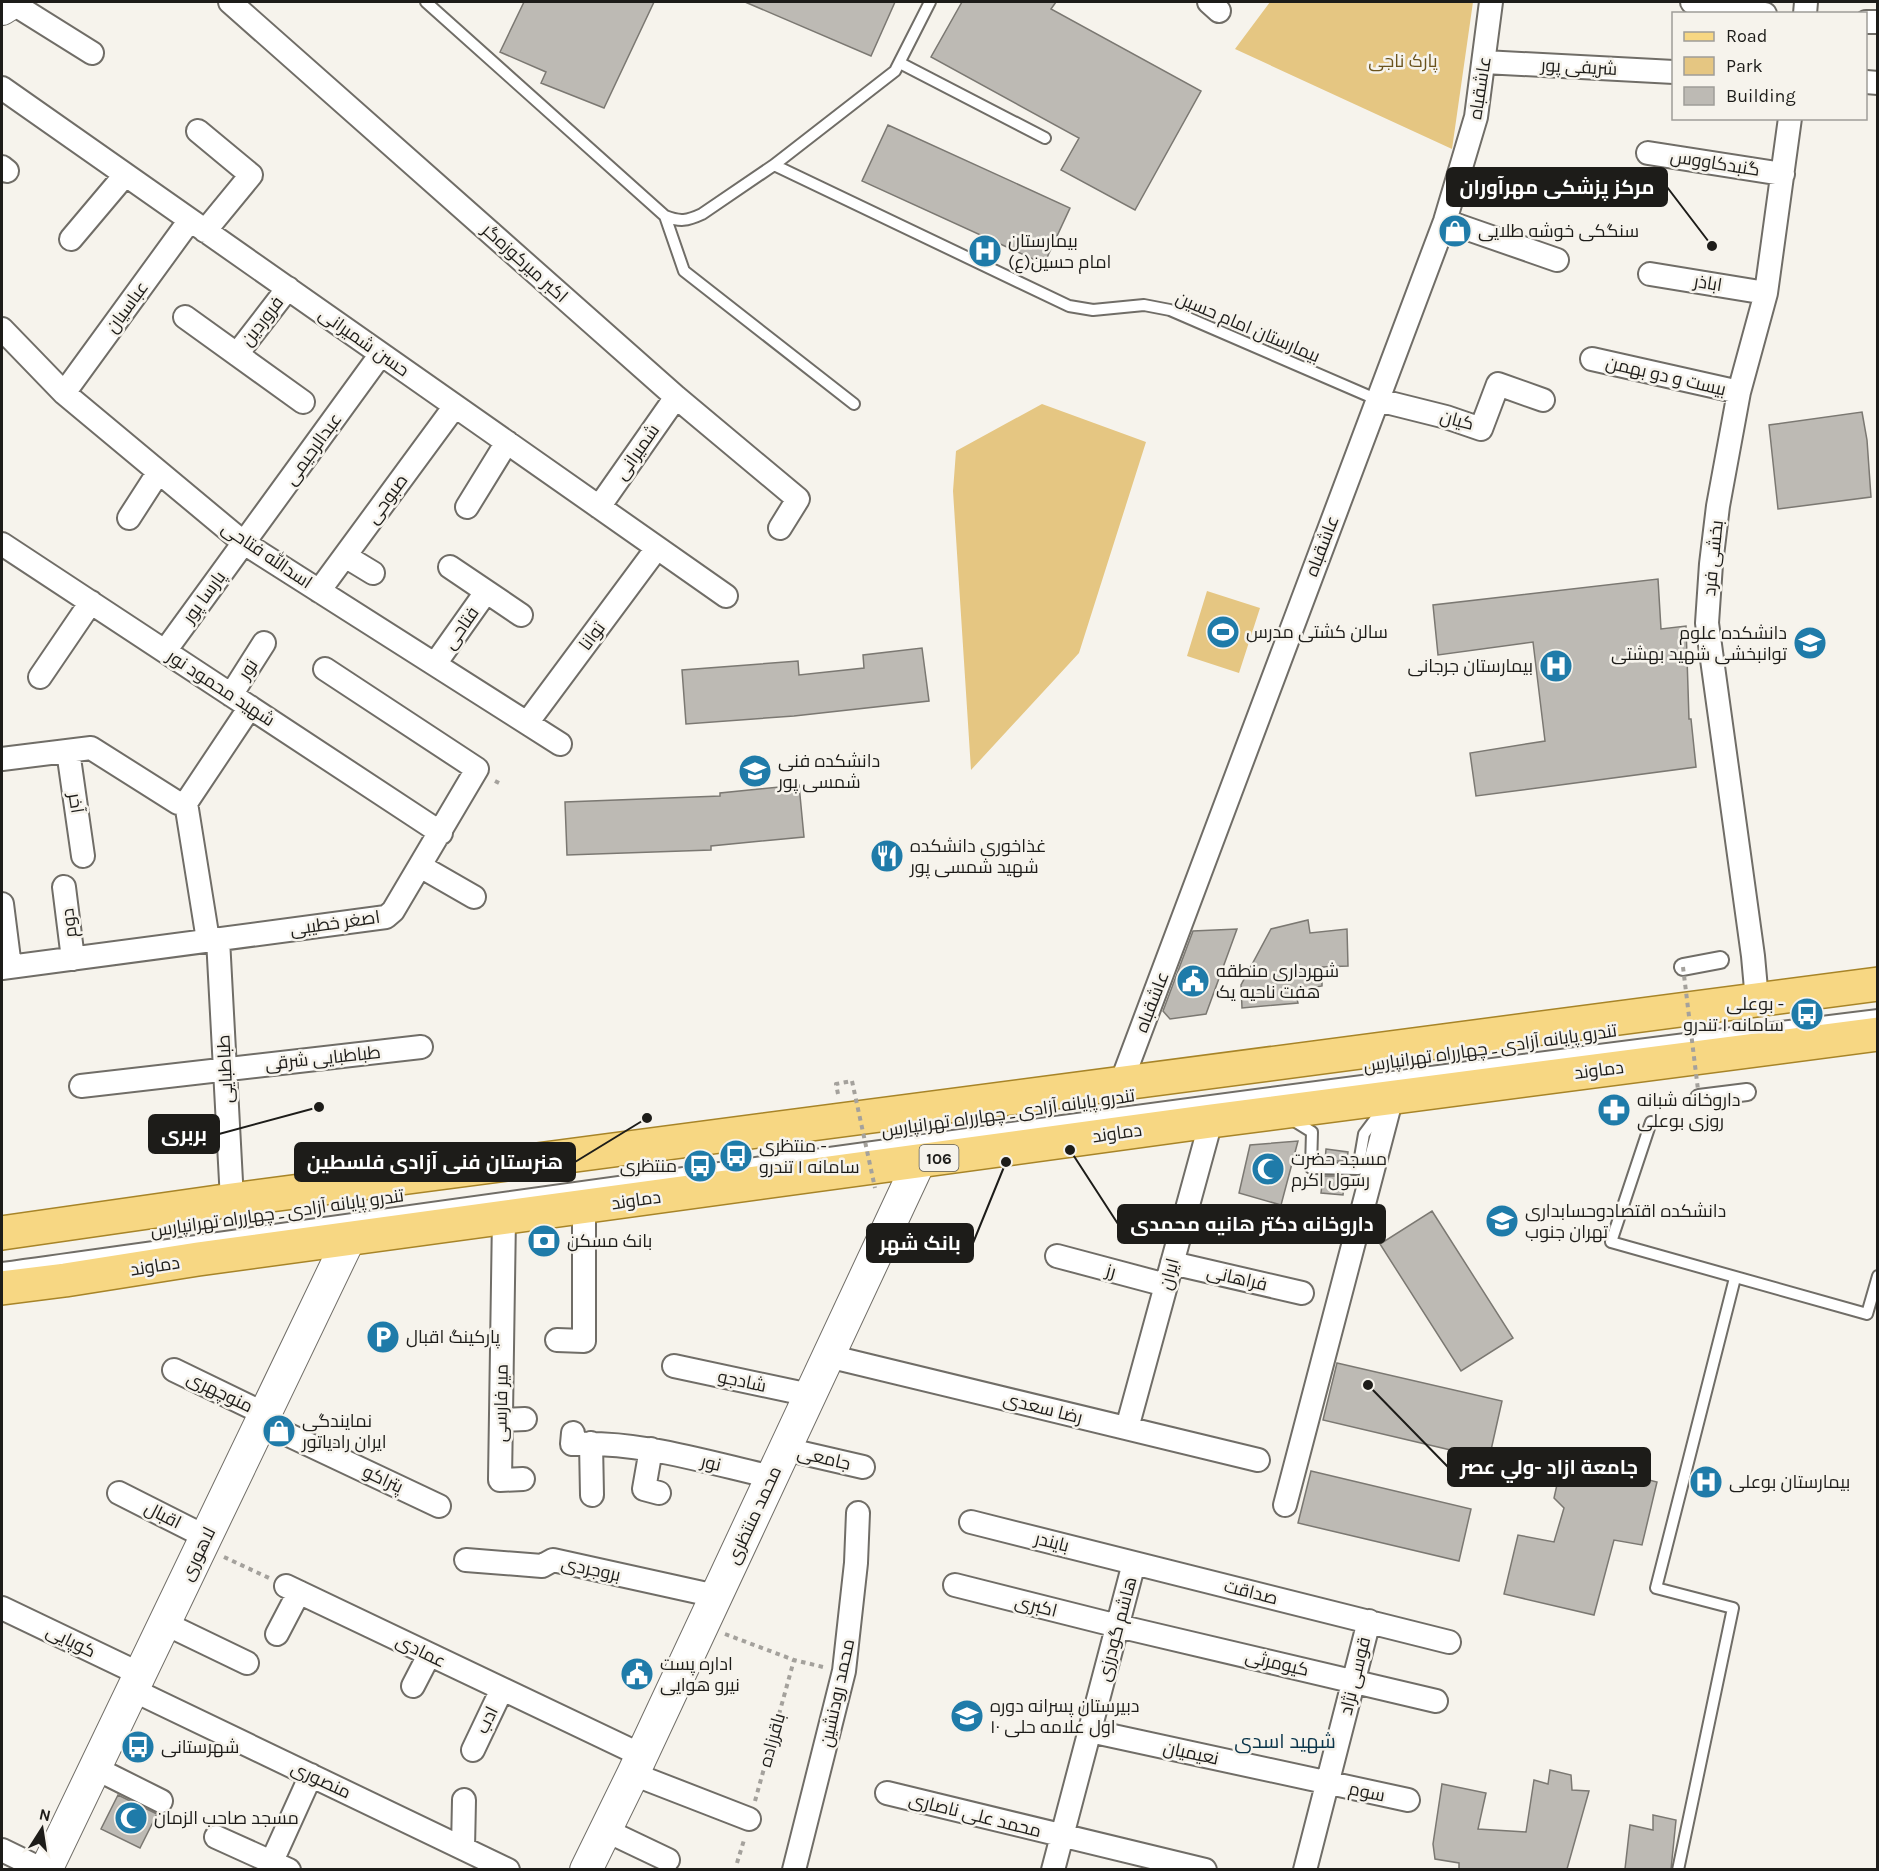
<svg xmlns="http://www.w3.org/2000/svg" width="1879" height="1871" font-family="Karla,Cairo,sans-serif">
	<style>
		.green { fill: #e5c682 }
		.building { fill: #bdbab4; stroke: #7b7872; stroke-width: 1.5 }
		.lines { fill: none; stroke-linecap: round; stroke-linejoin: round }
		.service-casing { stroke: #706d67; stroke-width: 14 }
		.pedestrian-casing { stroke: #706d67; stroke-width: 20 }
		.minor-casing { stroke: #706d67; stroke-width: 26 }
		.secondary-casing { stroke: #706d67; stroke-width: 34 }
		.primary-casing { stroke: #a78428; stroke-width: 36 }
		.path { stroke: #a4a19c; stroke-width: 4; stroke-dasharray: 4.5 4.5; stroke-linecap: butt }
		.service { stroke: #fff; stroke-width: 10 }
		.pedestrian { stroke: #fff; stroke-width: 16 }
		.minor { stroke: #fff; stroke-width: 22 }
		.secondary { stroke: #fff; stroke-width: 32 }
		.primary { stroke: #f7d783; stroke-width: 33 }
		.path-bridge { stroke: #a4a19c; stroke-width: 4; stroke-dasharray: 4.5 4.5; stroke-linecap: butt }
		.labels { text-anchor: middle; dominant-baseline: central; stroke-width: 5; stroke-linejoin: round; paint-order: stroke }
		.shield { fill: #f6f3ec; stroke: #5e5c58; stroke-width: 1.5 }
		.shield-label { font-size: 16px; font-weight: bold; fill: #1d1c19 }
		.park-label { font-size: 18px; fill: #6a531d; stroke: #f6f3ec }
		.street-label { font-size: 18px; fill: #1d1c19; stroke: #f6f3ec }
		.poi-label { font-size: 18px; fill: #1d1c19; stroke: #f6f3ec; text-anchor: start }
		.neighbourhood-label { font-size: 20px; fill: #0a354b; stroke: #f6f3ec }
		.leader { fill: none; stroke: #1d1c19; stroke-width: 2 }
		.callout-dot { fill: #1d1c19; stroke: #f6f3ec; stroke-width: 2 }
		.callout { fill: #1d1c19; stroke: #1d1c19; stroke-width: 2 }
		.callout-label { font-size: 20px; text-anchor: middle; font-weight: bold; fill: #fff }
	</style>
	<rect width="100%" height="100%" fill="#f6f3ec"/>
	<path class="green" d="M1270,2H1473L1452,149L1235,49Z
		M1042,404L1146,442L1079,653L971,770L953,491L956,451Z
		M1207,591L1260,608L1239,673L1187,656Z"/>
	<path class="building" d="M524,2H654L604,108L541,83L546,72L500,52Z
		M745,2H895L871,56Z
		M962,2H1056L1051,9L1201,91L1135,210L1061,170L1079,138L931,57Z
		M888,125L1070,208L1044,264L862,181Z
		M1862,412L1867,440L1871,497L1778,509L1769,425Z
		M1658,579L1661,629L1686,626L1689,719H1691L1696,767L1476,796L1470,753L1545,741L1533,642L1438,655L1433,605Z
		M922,648L929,701L794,716L686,724L682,670L798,661L799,675L864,668L863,655Z
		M799,785L804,837L711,846V850L567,855L565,802L720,796V793Z
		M1308,920L1310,933L1347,929L1348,966L1322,967V986L1295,991L1298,1003L1242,1008L1241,985L1271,929Z
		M1237,929L1206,1014L1170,1019L1163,1011L1193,931Z
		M1298,1141L1281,1205L1239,1193L1250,1145Z
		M1326,1149L1348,1152L1347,1161H1325Z
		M1323,1176H1345L1343,1195L1321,1193Z
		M1432,1211L1513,1338L1461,1371L1380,1244Z
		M1337,1363L1502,1401L1489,1459L1323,1420Z
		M1570,1460L1657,1482L1642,1545L1614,1540L1594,1615L1504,1594L1518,1535L1554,1542L1564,1508L1554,1498L1558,1480L1571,1482Z
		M1311,1471L1471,1509L1459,1561L1298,1523Z
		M1550,1770L1571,1775L1572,1790L1589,1791L1567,1869H1459V1863L1435,1859L1433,1844L1442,1784L1486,1793L1478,1829L1526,1832L1534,1780L1548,1784Z
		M118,1795L157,1814L140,1848L101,1829Z
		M1653,1815L1676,1820L1671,1869H1625L1630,1825L1653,1830Z"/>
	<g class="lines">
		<defs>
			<path id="service" d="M426,2L665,216C680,222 687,221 702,214L774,165L895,71L930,2
				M900,63L1045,138
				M774,165L1069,306L1093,310L1144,305L1170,310L1378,400
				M665,216L684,271L854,404
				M1291,1119L1312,1132L1311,1168L1358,1169L1364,1134L1382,1110
				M1651,1122L1611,1242L1867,1314L1878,1276
				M2,1268C626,1181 1251,1092 1878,1015
				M1678,1870L1733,1608L1656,1588L1735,1278"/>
			<path id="pedestrian" d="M1683,967L1720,960
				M1699,1098L1747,1092"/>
			<path id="minor" d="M230,2L676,397L798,499L780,528
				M1209,2L1219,11
				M1692,2L1765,14
				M12,3L92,53
				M1805,14L1806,2
				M1866,22H1878
				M1484,62L1674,72
				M1866,82L1878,83
				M2,88L726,596
				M198,131L251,175L205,231
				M1648,153L1783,174
				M2,167L7,171
				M1445,221L1557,260
				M71,239L125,175
				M1650,274L1766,293
				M185,317L303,402
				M2,329L64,393L244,543L560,744
				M237,354L288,288
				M1592,359L1739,392
				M64,393L190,220
				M1378,400L1446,417L1481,429L1498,384L1543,400
				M467,507L507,442
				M599,507L676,397
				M129,518L158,473
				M2,544L441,833
				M345,556L373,573
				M450,567L521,615
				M319,591L455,406
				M165,651L381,354
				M435,664L486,592
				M40,677L91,602
				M231,695L264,643
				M527,723L657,548
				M68,751L83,856
				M2,759L91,748L178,803H186
				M420,866L474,897
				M64,887L73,959
				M2,904L10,967
				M218,939L232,1200
				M208,940L186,803L250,707
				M2,968L386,917L393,911L477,769L325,669
				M1757,1000L1753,956L1707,623L1711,564L1718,506L1739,392L1766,293L1790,118
				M1121,1083L1445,221L1476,117L1491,2
				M81,1086L421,1047
				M504,1217L500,1480L523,1479
				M1057,1256L1166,1285
				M1172,1263L1302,1293
				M557,1340L584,1341V1207
				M828,1356L1258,1460
				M674,1366L810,1395
				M174,1370L265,1414
				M501,1420L525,1419
				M261,1422L439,1506
				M1127,1428L1211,1121
				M573,1433L572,1444C640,1441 706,1462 772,1477
				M591,1443L592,1495
				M651,1449L644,1489L659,1493
				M785,1449L863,1467
				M119,1493L206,1537
				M1285,1505L1392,1097
				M971,1522L1449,1642
				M466,1560L542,1566L553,1560L716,1596
				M955,1585L1118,1626L1436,1701
				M286,1586L641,1755
				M2,1608L140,1674
				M164,1623L247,1663
				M277,1634L299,1592
				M413,1686L429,1655
				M133,1690L508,1870
				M1090,1731L1408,1800
				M473,1750L502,1689
				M95,1768L161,1801
				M633,1774L749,1819
				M887,1793L1205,1870
				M605,1830L668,1860
				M216,1837L289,1870
				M463,1848L464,1800
				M2,1850L43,1870
				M268,1870L311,1775
				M794,1870L844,1671L856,1563L858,1513
				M1053,1870L1134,1563
				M1305,1870L1369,1621"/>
			<path id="secondary" d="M2,9L13,2
				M46,1870L349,1239
				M586,1870L633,1774L920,1160"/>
			<path id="primary" d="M2,1233L232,1200L1878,984
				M2,1288L65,1280L198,1259L1211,1121L1878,1034"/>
		</defs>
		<use href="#service" class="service-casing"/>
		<use href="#pedestrian" class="pedestrian-casing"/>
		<use href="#minor" class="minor-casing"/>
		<use href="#secondary" class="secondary-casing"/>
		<use href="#primary" class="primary-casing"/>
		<path class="path" d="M495,781L503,785
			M838,1094L836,1084L852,1081
			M224,1557L269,1578
			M725,1634L794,1660L823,1667
			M755,1801L794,1660
			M737,1863L744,1840"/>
		<use href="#service" class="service"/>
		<use href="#pedestrian" class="pedestrian"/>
		<use href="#minor" class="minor"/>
		<use href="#secondary" class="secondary"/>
		<use href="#primary" class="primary"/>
		<path class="path-bridge" d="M1683,967L1699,1098
			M852,1081L875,1188"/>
	</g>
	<defs>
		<symbol id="shop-disc" viewBox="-11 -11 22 22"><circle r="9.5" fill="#1f7ba9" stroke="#f6f3ec"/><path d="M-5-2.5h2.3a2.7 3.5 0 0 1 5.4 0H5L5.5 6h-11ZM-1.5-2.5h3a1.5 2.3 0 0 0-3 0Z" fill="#fff"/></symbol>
		<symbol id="hospital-disc" viewBox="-11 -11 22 22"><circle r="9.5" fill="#1f7ba9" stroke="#f6f3ec"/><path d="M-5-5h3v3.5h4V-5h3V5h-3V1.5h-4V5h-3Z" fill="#fff"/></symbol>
		<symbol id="stadium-disc" viewBox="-11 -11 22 22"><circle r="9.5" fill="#1f7ba9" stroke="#f6f3ec"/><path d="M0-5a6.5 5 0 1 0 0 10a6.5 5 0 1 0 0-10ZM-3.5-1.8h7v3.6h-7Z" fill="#fff"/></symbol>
		<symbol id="university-disc" viewBox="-11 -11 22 22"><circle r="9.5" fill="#1f7ba9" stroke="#f6f3ec"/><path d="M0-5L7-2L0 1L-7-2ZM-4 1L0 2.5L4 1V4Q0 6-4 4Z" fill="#fff"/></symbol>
		<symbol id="restaurant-disc" viewBox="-11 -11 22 22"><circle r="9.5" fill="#1f7ba9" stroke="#f6f3ec"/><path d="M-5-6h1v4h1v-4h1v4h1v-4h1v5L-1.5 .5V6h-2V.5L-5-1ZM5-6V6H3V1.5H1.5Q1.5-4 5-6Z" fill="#fff"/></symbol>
		<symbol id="civic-disc" viewBox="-11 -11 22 22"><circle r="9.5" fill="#1f7ba9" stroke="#f6f3ec"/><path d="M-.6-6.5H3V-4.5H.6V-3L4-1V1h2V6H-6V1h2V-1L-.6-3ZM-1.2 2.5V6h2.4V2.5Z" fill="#fff"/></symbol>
		<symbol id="bus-disc" viewBox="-11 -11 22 22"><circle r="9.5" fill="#1f7ba9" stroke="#f6f3ec"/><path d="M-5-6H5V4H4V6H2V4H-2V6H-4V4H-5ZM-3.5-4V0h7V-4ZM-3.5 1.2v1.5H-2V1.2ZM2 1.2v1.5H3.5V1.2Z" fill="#fff"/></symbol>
		<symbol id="pharmacy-disc" viewBox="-11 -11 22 22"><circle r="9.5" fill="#1f7ba9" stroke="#f6f3ec"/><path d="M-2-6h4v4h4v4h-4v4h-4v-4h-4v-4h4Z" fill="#fff"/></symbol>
		<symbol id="mosque-disc" viewBox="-11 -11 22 22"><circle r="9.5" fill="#1f7ba9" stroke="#f6f3ec"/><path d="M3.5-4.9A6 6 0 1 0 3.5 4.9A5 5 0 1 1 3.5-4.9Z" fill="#fff"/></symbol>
		<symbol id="bank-disc" viewBox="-11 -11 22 22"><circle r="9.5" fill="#1f7ba9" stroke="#f6f3ec"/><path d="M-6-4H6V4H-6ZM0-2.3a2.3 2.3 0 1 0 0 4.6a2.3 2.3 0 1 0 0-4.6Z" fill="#fff"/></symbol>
		<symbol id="parking-disc" viewBox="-11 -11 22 22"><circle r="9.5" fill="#1f7ba9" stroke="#f6f3ec"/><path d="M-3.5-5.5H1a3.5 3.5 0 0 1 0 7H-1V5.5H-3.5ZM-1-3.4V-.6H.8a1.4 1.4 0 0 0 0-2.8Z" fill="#fff"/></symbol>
		<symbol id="school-disc" viewBox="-11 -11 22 22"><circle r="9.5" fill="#1f7ba9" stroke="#f6f3ec"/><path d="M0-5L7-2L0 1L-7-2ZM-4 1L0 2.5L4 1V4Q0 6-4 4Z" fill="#fff"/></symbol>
	</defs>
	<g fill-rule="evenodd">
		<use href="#shop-disc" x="1436" y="212" width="38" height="38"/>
		<use href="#hospital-disc" x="966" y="232" width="38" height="38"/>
		<use href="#stadium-disc" x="1204" y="613" width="38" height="38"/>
		<use href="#university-disc" x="1791" y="624" width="38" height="38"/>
		<use href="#hospital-disc" x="1537" y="647" width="38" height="38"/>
		<use href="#university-disc" x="736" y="752" width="38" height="38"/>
		<use href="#restaurant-disc" x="868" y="837" width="38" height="38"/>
		<use href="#civic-disc" x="1174" y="962" width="38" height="38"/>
		<use href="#bus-disc" x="1788" y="995" width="38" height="38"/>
		<use href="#pharmacy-disc" x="1595" y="1091" width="38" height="38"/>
		<use href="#bus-disc" x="717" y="1137" width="38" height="38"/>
		<use href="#bus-disc" x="681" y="1147" width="38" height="38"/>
		<use href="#mosque-disc" x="1249" y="1150" width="38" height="38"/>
		<use href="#university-disc" x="1483" y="1202" width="38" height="38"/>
		<use href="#bank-disc" x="525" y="1222" width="38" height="38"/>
		<use href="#parking-disc" x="364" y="1318" width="38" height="38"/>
		<use href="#shop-disc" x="260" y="1412" width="38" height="38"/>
		<use href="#hospital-disc" x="1687" y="1463" width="38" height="38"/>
		<use href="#civic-disc" x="618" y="1655" width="38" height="38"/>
		<use href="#school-disc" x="948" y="1697" width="38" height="38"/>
		<use href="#bus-disc" x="119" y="1728" width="38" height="38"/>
		<use href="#mosque-disc" x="112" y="1799" width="38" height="38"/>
	</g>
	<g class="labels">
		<rect class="shield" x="919.5" y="1145" width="39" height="26" rx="4.5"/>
		<g class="shield-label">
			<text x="939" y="1158">106</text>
		</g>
		<g class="park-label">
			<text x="1403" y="61">پارک ناجی</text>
		</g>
		<g class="street-label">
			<text transform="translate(1579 67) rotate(3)">شریفی پور</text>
			<text transform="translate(1480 88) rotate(-81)">عاشقباه</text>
			<text transform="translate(1715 163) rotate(9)">گنبدکاووس</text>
			<text transform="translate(525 263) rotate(42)">اکبر میرکوزه‌گر</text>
			<text transform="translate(1708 283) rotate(9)">اباذر</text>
			<text transform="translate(127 307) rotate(-54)">عباسیان</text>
			<text transform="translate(262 321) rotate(-52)">فروردین</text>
			<text transform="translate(1248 327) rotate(23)">بیمارستان امام حسین</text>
			<text transform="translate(364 342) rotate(35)">حسن شمیرانی</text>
			<text transform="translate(1666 376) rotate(13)">بیست و دو بهمن</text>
			<text transform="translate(1457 420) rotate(15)">کیان</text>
			<text transform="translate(313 449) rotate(-54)">عبدالرحیمی</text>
			<text transform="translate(637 452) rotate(-55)">شمیرانی</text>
			<text transform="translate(387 499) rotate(-54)">صبوحی</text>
			<text transform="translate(1322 546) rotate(-69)">عاشقباه</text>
			<text transform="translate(267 555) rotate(34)">اسدالله فتاحی</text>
			<text transform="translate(1713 558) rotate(-84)">بخشی فرد</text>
			<text transform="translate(204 597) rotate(-54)">پارسا پور</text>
			<text transform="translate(461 628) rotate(-55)">فتاحی</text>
			<text transform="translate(592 636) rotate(-53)">توانا</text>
			<text transform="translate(248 669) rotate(-57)">نور</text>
			<text transform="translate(221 688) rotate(33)">شهید محمود نور</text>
			<text transform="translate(76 803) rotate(81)">آخر</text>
			<text transform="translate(69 923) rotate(-97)">دوم</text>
			<text transform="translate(335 923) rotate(-8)">اصغر خطیبی</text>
			<text transform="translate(1152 1002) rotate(-69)">عاشقباه</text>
			<text transform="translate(1490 1048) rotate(-8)">تندرو پایانه آزادی ـ چهارراه تهرانپارس</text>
			<text transform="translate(323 1058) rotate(-6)">طباطبایی شرقی</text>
			<text transform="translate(225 1069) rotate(-93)">طباطبایی</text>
			<text transform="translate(1599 1070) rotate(-7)">دماوند</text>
			<text transform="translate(1008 1113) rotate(-8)">تندرو پایانه آزادی ـ چهارراه تهرانپارس</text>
			<text transform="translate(1117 1133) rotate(-8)">دماوند</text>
			<text transform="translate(636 1200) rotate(-8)">دماوند</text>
			<text transform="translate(277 1213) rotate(-8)">تندرو پایانه آزادی ـ چهارراه تهرانپارس</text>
			<text transform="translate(155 1266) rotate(-9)">دماوند</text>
			<text transform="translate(1111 1271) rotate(15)">رز</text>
			<text transform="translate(1169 1274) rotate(-75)">ایران</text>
			<text transform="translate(1237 1278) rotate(13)">فراهانی</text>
			<text transform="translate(742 1381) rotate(12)">شادجو</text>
			<text transform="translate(220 1392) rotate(26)">منوچهری</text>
			<text transform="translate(501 1403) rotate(-89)">میر فارسی</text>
			<text transform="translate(1043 1408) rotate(14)">رضا سعدی</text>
			<text transform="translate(824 1458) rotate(13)">جامعی</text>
			<text transform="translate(711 1463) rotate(13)">نور</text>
			<text transform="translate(383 1479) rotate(25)">پتراکو</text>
			<text transform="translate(163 1515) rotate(27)">اقبال</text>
			<text transform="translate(754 1515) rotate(-65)">محمد منتظری</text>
			<text transform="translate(1052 1542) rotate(14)">بایندر</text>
			<text transform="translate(198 1554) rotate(-64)">لاهوری</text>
			<text transform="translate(591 1569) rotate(12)">بروجردی</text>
			<text transform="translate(1251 1592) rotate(14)">صداقت</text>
			<text transform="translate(1036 1606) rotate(14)">اکبری</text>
			<text transform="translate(1117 1629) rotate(-75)">هاشم گودرزی</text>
			<text transform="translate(71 1641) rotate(26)">کوپایی</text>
			<text transform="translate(421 1651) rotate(26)">عمادی</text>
			<text transform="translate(1277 1663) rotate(13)">کیومرثی</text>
			<text transform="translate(1355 1676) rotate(-76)">قوسی نژاد</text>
			<text transform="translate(837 1693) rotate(-78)">محمد رودنشین</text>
			<text transform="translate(487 1720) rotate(-64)">ادب</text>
			<text transform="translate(772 1740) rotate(-74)">باقرزاده</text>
			<text transform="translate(1191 1753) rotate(12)">نعیمیان</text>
			<text transform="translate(321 1780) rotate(25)">منصوری</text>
			<text transform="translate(1367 1792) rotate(12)">سوم</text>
			<text transform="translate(975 1815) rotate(14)">محمد علی ناصاری</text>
		</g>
		<g class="poi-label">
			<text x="1478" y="231">سنگکی خوشه طلایی</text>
			<text x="1008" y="241">بیمارستان<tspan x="1008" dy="21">امام حسین(ع)</tspan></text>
			<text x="1246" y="632">سالن کشتی مدرس</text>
			<text x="1787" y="633" text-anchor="end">دانشکده علوم<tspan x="1787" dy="21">توانبخشی شهید بهشتی</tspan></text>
			<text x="1533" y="666" text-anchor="end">بیمارستان جرجانی</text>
			<text x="778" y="761">دانشکده فنی<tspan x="778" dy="21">شمسی پور</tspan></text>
			<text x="910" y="846">غذاخوری دانشکده<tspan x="910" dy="21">شهید شمسی پور</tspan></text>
			<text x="1216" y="971">شهرداری منطقه<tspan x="1216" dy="21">هفت ناحیه یک</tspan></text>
			<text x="1784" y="1004" text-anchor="end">بوعلی -<tspan x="1784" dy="21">سامانه ۱ تندرو</tspan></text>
			<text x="1637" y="1100">داروخانه شبانه<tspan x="1637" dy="21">روزی بوعلی</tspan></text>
			<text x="759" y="1146">منتظری -<tspan x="759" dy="21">سامانه ۱ تندرو</tspan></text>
			<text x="1291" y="1159">مسجد حضرت<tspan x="1291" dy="21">رسول اکرم</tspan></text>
			<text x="677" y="1166" text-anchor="end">منتظری</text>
			<text x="1525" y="1211">دانشکده اقتصادوحسابداری<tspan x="1525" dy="21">تهران جنوب</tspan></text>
			<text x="567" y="1241">بانک مسکن</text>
			<text x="406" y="1337">پارکینگ اقبال</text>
			<text x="302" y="1421">نمایندگی<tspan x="302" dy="21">ایران رادیاتور</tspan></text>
			<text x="1729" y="1482">بیمارستان بوعلی</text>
			<text x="660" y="1664">اداره پست<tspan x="660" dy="21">نیرو هوایی</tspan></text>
			<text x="990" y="1706">دبیرستان پسرانه دوره<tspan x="990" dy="21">اول علامه حلی ۱۰</tspan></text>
			<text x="161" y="1747">شهرستانی</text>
			<text x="154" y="1818">مسجد صاحب الزمان</text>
		</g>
		<g class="neighbourhood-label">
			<text x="1285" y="1741">شهید اسدی</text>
		</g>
	</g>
	<path class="leader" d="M1712 246L1667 187M319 1107L219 1134M647 1118L575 1162M1070 1150L1118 1224M1006 1162L973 1243M1368 1385L1448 1467"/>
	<g class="callout-dot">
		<circle cx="1712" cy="246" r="6"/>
		<circle cx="319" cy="1107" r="6"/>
		<circle cx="647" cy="1118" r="6"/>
		<circle cx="1070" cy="1150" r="6"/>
		<circle cx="1006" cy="1162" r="6"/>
		<circle cx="1368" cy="1385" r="6"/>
	</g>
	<g class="callout">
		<rect x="1447" y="168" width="220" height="38" rx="6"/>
		<rect x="149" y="1115" width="70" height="38" rx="6"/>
		<rect x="295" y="1143" width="280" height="38" rx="6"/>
		<rect x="1118" y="1205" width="267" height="38" rx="6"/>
		<rect x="867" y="1224" width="106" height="38" rx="6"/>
		<rect x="1448" y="1448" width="202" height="38" rx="6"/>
	</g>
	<g class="callout-label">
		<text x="1557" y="194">مرکز پزشکی مهرآوران</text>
		<text x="184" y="1141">بربری</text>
		<text x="435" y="1169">هنرستان فنی آزادی فلسطین</text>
		<text x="1252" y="1231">داروخانه دکتر هانیه محمدی</text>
		<text x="920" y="1250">بانک شهر</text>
		<text x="1549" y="1474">جامعة ازاد -ولي عصر</text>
	</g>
	<rect width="1879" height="1871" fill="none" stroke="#1d1c19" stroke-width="6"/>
	<rect x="1672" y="12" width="195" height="108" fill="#f6f3ec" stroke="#9f9d98" stroke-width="1.5"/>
	<rect x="1684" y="32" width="30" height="9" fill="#f7d783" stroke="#9f9d98" stroke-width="1.5"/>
	<text x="1726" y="42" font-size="18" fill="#1d1c19">Road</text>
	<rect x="1684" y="57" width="30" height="18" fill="#e5c682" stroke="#9f9d98" stroke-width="1.5"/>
	<text x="1726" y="72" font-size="18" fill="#1d1c19">Park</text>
	<rect x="1684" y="87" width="30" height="18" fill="#bdbab4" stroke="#9f9d98" stroke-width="1.5"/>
	<text x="1726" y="102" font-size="18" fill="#1d1c19">Building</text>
	<g transform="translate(42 1829) rotate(12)" stroke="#f6f3ec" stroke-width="4.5" paint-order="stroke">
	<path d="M0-4.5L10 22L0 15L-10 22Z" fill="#1d1c19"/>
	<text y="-9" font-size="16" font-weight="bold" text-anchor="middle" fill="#1d1c19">N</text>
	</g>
</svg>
